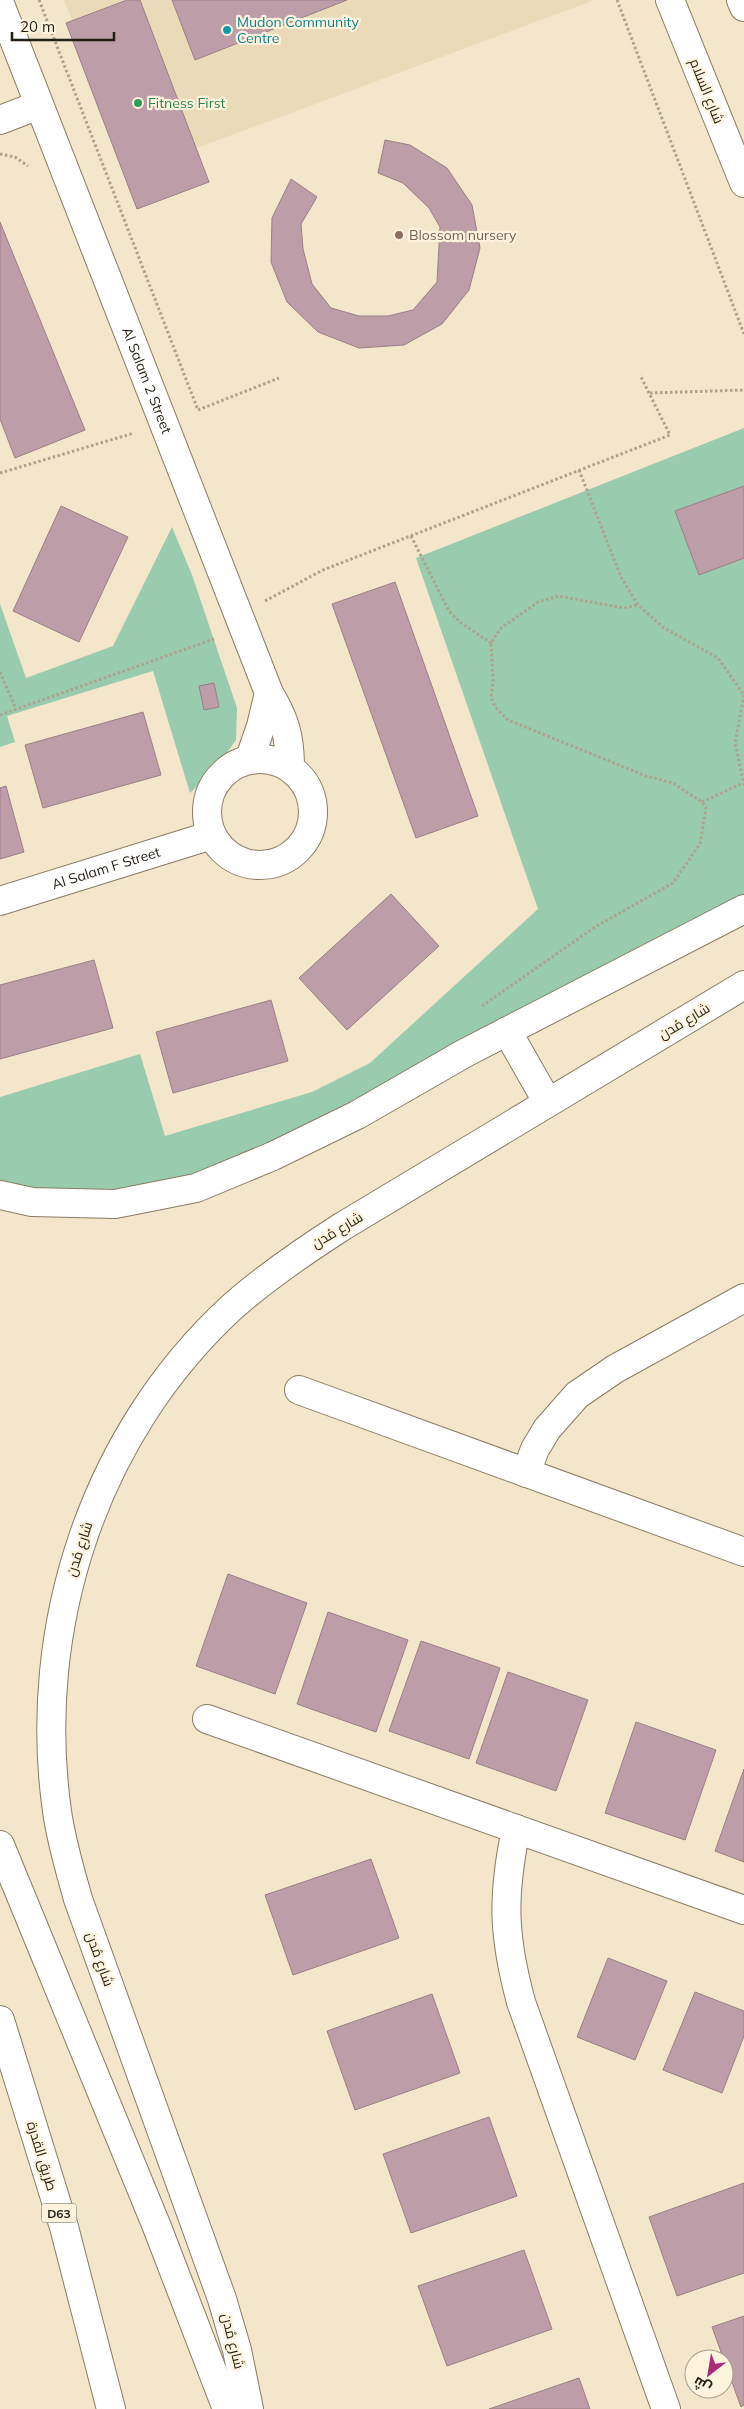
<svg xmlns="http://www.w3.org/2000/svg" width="744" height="2409" font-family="Mulish,Cairo,sans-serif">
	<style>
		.built { fill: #eadab7 }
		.green { fill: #99cbae }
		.building { fill: #bd9ea8; stroke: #9c7e87 }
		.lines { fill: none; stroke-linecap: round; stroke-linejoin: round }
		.minor-casing { stroke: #887c63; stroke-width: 30 }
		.tertiary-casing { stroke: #887c63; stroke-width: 30 }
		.primary-casing { stroke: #887c63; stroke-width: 30 }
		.path { stroke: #ada28c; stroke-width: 3; stroke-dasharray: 2.5 2.5; stroke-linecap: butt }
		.minor { stroke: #fff; stroke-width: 28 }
		.tertiary { stroke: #fff; stroke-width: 28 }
		.primary { stroke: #fff; stroke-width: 28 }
		.culture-dot { fill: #0f9aa8; stroke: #fef3dd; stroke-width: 2 }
		.leisure-dot { fill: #2e9e5b; stroke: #fef3dd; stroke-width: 2 }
		.education-dot { fill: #8d6e63; stroke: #fef3dd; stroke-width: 2 }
		.labels { text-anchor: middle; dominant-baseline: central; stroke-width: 4.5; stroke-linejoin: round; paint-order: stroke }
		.shield { fill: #fef3dd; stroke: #655e50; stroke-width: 1 }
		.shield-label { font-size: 12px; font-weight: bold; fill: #231e14 }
		.culture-label { font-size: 14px; fill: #0d838f; stroke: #fef3dd; text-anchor: start }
		.street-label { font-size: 14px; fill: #231e14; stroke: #fef3dd }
		.leisure-label { font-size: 14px; fill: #27864d; stroke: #fef3dd; text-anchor: start }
		.education-label { font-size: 14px; fill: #785e54; stroke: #fef3dd; text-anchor: start }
	</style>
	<rect width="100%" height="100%" fill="#f3e6ca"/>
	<path class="built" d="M64,0H591L592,1L132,172Z"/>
	<path class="green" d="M744,428V914L448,1069L153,1199L0,1193V1097L140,1054L165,1136L312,1092L370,1063L538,909L416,558Z
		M172,527L192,575L237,708L236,740L215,769L190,793L153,671L7,716L15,742L0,747V604L26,678L113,646Z"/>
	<path class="building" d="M127,0H140L209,182L137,209L66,23Z
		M172,0H347L195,60Z
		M385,140L410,145L447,168L472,205L480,248L469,290L442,324L404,345L359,348L318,332L287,302L271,262L272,218L291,179L317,197L301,224L303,249L312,284L331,308L359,316H388L413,310L437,282L440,227L429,208L403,183L378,173Z
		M0,222L85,430L15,458L0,419Z
		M744,486V558L699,575L675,511Z
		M61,506L128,537L79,642L13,611Z
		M395,582L478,816L416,838L332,604Z
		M214,683L219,707L204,710L199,686Z
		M143,712L161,775L43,808L25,745Z
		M6,786L24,852L0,859V788Z
		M391,894L439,946L347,1030L299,978Z
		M94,960L113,1028L0,1059V985Z
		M271,1000L288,1061L173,1093L156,1032Z
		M228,1574L307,1603L275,1694L196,1666Z
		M328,1612L408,1640L376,1732L297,1704Z
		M421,1641L500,1668L469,1759L389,1731Z
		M508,1672L588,1700L556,1791L476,1763Z
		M636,1722L716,1750L685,1840L605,1813Z
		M744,1769V1862L715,1851Z
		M371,1859L399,1938L293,1975L265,1895Z
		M608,1958L667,1981L635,2060L577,2037Z
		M695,1992L744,2011V2036L722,2093L663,2070Z
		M432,1994L460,2073L355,2110L327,2031Z
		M489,2117L517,2196L411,2233L383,2154Z
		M744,2183V2273L677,2296L649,2217Z
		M524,2250L552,2329L447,2366L418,2286Z
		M744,2316V2405L741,2407L712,2327Z
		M579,2378L590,2409H489Z"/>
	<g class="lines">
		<defs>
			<g id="minor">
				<path id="s1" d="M0,4L269,693C285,719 290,737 290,768"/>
				<path d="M0,120L39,105"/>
				<path d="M250,758L261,726L269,693"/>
				<circle cx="260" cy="812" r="53"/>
				<path id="s2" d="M0,901L212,835"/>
				<path d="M299,1390L744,1552"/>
				<path d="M526,1473L535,1449L547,1429L577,1395L615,1369L744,1298"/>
				<path d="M207,1719L744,1910"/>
				<path d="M516,1829C502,1897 503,1935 521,2002L666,2409"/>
			</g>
			<path id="tertiary" d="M670,0L744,183
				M741,0L744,7
				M507,1031L548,1103
				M0,1195L32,1202L115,1204L196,1188L273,1156L357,1115L465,1053L744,909
				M249,2409L237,2350L222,2299L78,1899C70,1870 61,1841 57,1811C31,1627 94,1434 232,1307C267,1276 304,1251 343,1226L744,985"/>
			<path id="primary" d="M0,1845L157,2227L227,2409
				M0,2020L64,2227L111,2409"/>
		</defs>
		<use href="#minor" class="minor-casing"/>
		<use href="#tertiary" class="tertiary-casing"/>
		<use href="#primary" class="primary-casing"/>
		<path class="path" d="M39,0L198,410
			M617,0L744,334
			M0,154L15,157L28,166
			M650,393L744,390
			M198,410L279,378
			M579,470L621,577L638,605L664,628L718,658L744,695
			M0,473L134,433
			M411,536L449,611L461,623L491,643
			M265,601L323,570L670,435L640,375
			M0,672L16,709
			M744,695L735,743L744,785
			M0,715L214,639
			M702,802L743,783
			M482,1006L595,927L673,883L700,844L706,808L702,802L673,783L646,776L508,720L495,707L491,697L493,680L491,643L501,628L538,602L558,596L624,608L638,605"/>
		<use href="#minor" class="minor"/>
		<use href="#tertiary" class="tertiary"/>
		<use href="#primary" class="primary"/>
	</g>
	<circle class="culture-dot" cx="227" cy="30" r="5"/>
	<circle class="leisure-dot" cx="138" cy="103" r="5"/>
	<circle class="education-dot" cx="399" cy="235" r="5"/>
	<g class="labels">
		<rect class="shield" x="41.5" y="2203.5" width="35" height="19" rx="4"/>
		<g class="shield-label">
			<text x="59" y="2213">D63</text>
		</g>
		<g class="culture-label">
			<text x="237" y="22">Mudon Community<tspan x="237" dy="16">Centre</tspan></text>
		</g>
		<g class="street-label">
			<text transform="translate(707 91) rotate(68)">شارع السلام</text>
			<text stroke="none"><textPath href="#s1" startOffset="404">Al Salam 2 Street</textPath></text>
			<text stroke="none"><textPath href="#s2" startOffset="111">Al Salam F Street</textPath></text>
			<text transform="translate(684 1021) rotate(-31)">شارع مُدن</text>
			<text transform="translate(337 1230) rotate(-31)">شارع مُدن</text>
			<text transform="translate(79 1549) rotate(-72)">شارع مُدن</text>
			<text transform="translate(100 1959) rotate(70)">شارع مُدن</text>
			<text transform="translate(42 2156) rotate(73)">طريق القدرة</text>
			<text transform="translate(233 2341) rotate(76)">شارع مُدن</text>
		</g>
		<g class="leisure-label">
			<text x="148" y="103">Fitness First</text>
		</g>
		<g class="education-label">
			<text x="409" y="235">Blossom nursery</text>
		</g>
	</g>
	<g transform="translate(709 2374) rotate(211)"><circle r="24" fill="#fef3dd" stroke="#a69e8d"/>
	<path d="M0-4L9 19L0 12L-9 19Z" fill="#ac2b79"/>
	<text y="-8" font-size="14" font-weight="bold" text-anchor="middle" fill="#231e14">ش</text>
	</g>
	<path d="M12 32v8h102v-8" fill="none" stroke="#231e14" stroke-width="2.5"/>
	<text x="20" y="32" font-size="15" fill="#231e14" stroke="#fef3dd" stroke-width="4" paint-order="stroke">20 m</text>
</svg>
